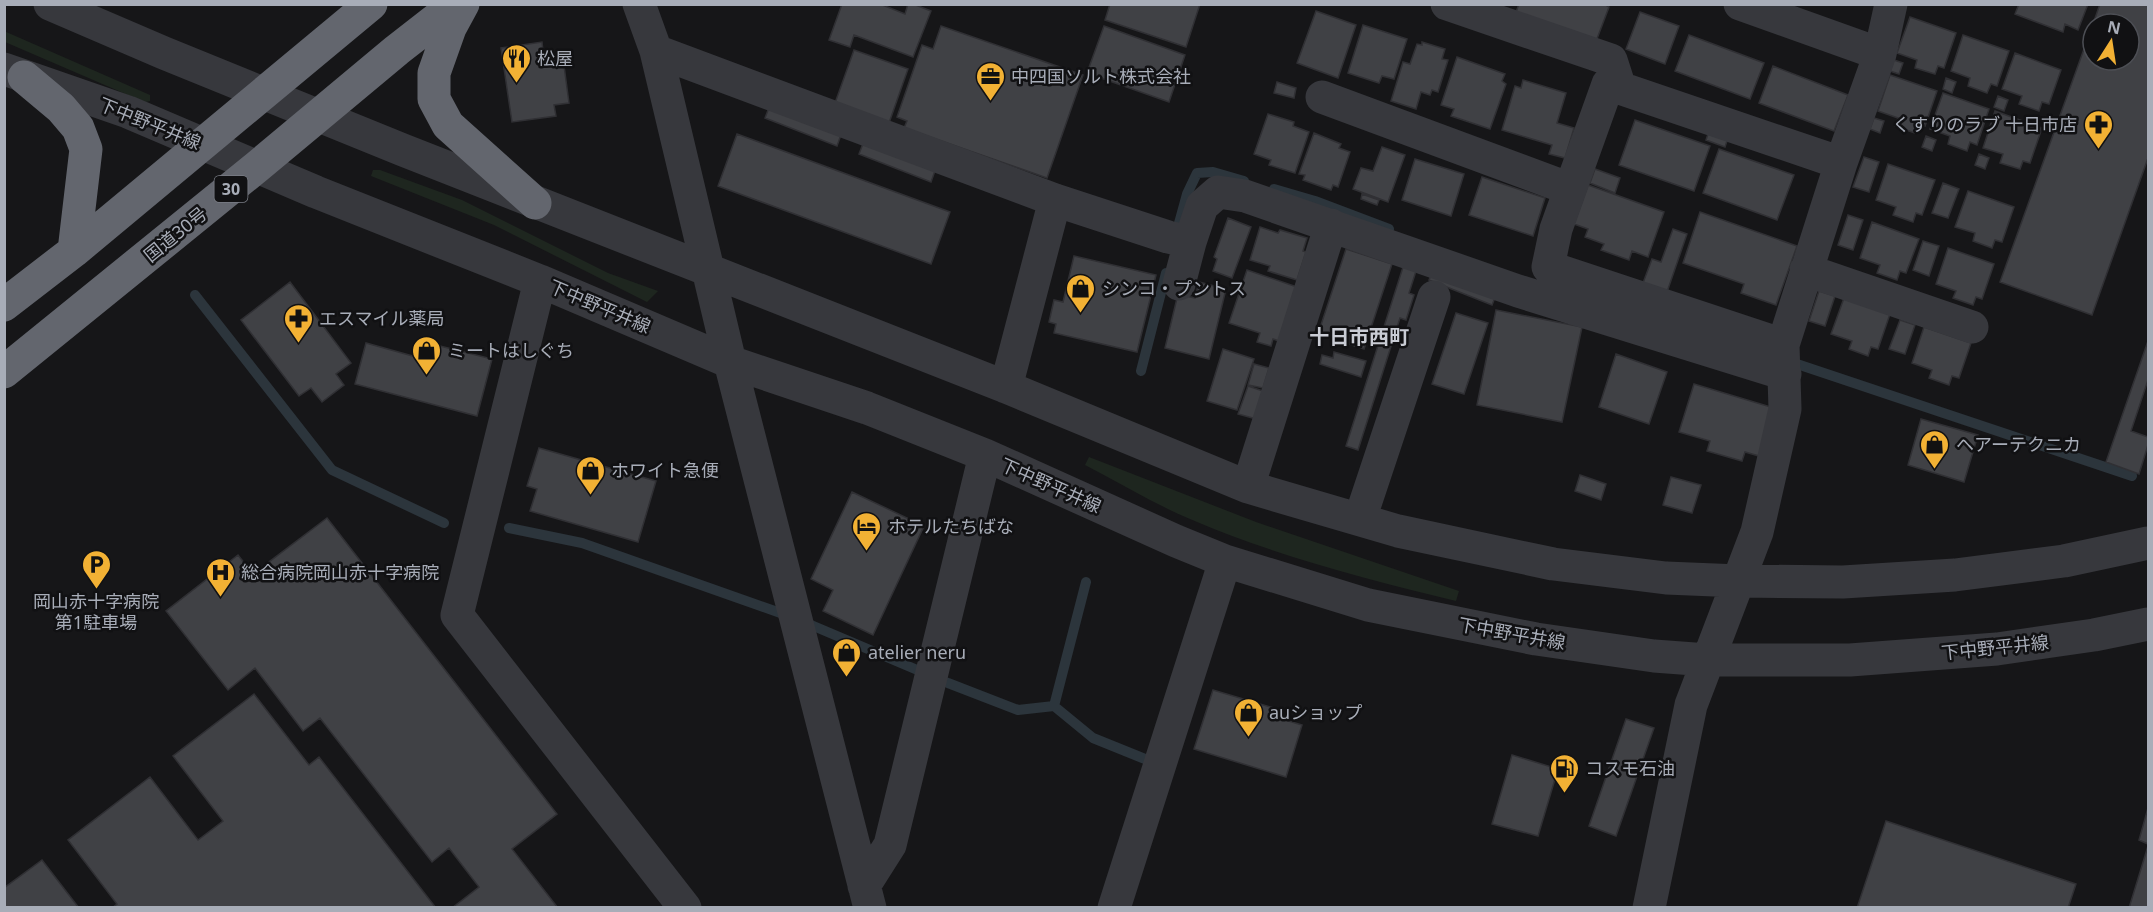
<svg xmlns="http://www.w3.org/2000/svg" width="2153" height="912" font-family="'Noto Sans','Noto Sans JP',sans-serif">
	<style>
		.green { fill: #1e261f }
		.lines { fill: none; stroke-linecap: round; stroke-linejoin: round }
		.stream { stroke: #2c353c; stroke-width: 10 }
		.building { fill: #404145; stroke: #303034; stroke-width: 1.5 }
		.minor { stroke: #37383d; stroke-width: 33 }
		.highway { stroke: #63666e; stroke-width: 33 }
		.labels { text-anchor: middle; dominant-baseline: central; stroke-width: 5; stroke-linejoin: round; paint-order: stroke }
		.shield { fill: #111113; stroke: #7b7e86; stroke-width: 1.5 }
		.shield-label { font-size: 16px; font-weight: bold; fill: #a8adb8 }
		.poi-label { font-size: 18px; fill: #a8adb8; stroke: #111113; text-anchor: start }
		.street-label { font-size: 18px; fill: #a8adb8; stroke: #111113 }
		.neighbourhood-label { font-size: 20px; font-weight: bold; fill: #c9ccd4; stroke: #111113 }
	</style>
	<rect width="100%" height="100%" fill="#161618"/>
	<path class="green" d="M4,31L150,95V101L146,102L128,95L5,42Z
		M373,170H380L462,200L608,273L658,291L647,302L494,225L371,176Z
		M1089,457L1256,522L1459,591L1456,601C1366,579 1276,556 1190,519C1154,504 1120,483 1085,465Z"/>
	<g class="lines">
		<path class="stream" d="M1274,189L1315,201L1389,229
			M1176,234L1187,194L1197,173L1213,172L1244,181
			M195,295L332,470L444,523
			M1788,361L2132,476
			M1141,371L1166,273
			M509,528L582,543L789,616
			M804,622L948,683L1018,710L1054,706L1093,738L1145,759
			M1054,706L1086,582"/>
	</g>
	<path class="building" d="M842,4H880L905,14L908,4H913L931,11L913,57L854,35L850,47L829,40Z
		M1110,4H1200L1186,47L1105,20Z
		M1519,4H1604L1609,7L1595,44L1515,15Z
		M2019,4H2088L2078,30L2065,24L2063,32L2015,14Z
		M2100,4H2148V158L2092,315L2000,282L2093,24V60H2129V24H2093Z
		M1316,11L1356,25L1338,78L1297,63Z
		M1640,12L1679,26L1665,64L1626,49Z
		M1910,17L1956,33L1944,68L1938,66L1935,74L1915,68L1917,60L1897,53Z
		M1363,25L1407,39L1394,79L1382,76L1379,83L1348,73Z
		M941,26L1083,75L1047,178L904,128L907,121L897,117L922,45L933,49Z
		M1104,26L1185,55L1169,102L1087,73Z
		M1689,35L1764,63L1750,99L1675,71Z
		M1963,35L2009,51L1997,86L1991,84L1987,93L1968,86L1970,78L1951,71Z
		M542,42L544,60L563,58L569,103L554,105L556,116L512,122L501,48Z
		M1422,42L1445,49L1442,59L1448,60L1438,92L1432,90L1430,95L1421,92L1416,109L1391,101L1403,62L1410,64L1417,44L1422,45Z
		M854,50L908,69L889,123L835,103Z
		M2015,53L2061,70L2049,104L2042,102L2039,111L2019,104L2022,96L2002,89Z
		M1457,57L1505,74L1502,81L1506,84L1490,129L1451,116L1454,109L1441,105Z
		M1894,60L1903,63L1899,74L1890,71Z
		M1773,66L1848,95L1834,131L1759,103Z
		M1890,75L1937,91L1925,126L1918,124L1915,133L1895,126L1898,118L1878,111Z
		M1946,78L1956,82L1952,93L1943,89Z
		M1523,80L1566,93L1557,123L1574,128L1565,158L1549,154L1552,145L1502,130L1515,86L1521,88Z
		M1277,82L1296,88L1294,98L1274,93Z
		M1943,93L1989,109L1977,145L1970,142L1967,151L1948,144L1950,136L1930,129Z
		M1998,96L2008,100L2004,111L1994,107Z
		M770,105L842,132L837,146L765,118Z
		M1995,111L2042,128L2030,163L2023,161L2020,169L2000,163L2003,154L1983,148Z
		M1268,114L1294,122L1293,126L1309,132L1295,173L1269,165L1271,160L1254,154Z
		M1874,118L1884,121L1880,133L1870,129Z
		M1635,120L1710,146L1694,191L1619,165Z
		M1709,131L1728,138L1725,147L1706,140Z
		M1314,133L1341,144L1339,148L1350,152L1338,187L1333,185L1331,190L1303,180L1305,175L1299,174Z
		M737,134L950,212L931,264L718,186Z
		M1926,136L1936,140L1932,151L1922,147Z
		M864,141L936,168L931,182L859,154Z
		M1382,147L1405,155L1388,202L1353,189L1361,168L1373,171Z
		M1719,149L1794,175L1777,220L1703,193Z
		M1979,154L1989,158L1985,169L1975,165Z
		M1864,157L1879,162L1869,192L1853,187Z
		M1415,159L1464,174L1451,216L1402,200Z
		M1888,164L1935,180L1922,215L1916,213L1913,222L1893,215L1896,207L1876,200Z
		M1595,169L1620,178L1615,193L1590,183Z
		M1482,177L1545,198L1533,236L1469,215Z
		M1943,183L1959,189L1948,218L1932,213Z
		M1588,185L1664,212L1648,257L1632,251L1629,260L1601,250L1604,244L1585,237L1588,229L1574,224Z
		M1968,191L2014,207L2002,242L1995,240L1992,248L1973,241L1975,233L1955,227Z
		M1362,194L1379,200L1377,205L1361,199Z
		M1700,212L1797,246L1776,305L1741,293L1744,284L1683,263Z
		M1848,215L1863,220L1853,250L1838,245Z
		M1228,218L1251,227L1232,278L1213,271L1217,259L1214,257Z
		M1872,222L1919,239L1906,273L1900,271L1897,280L1877,273L1880,265L1860,258Z
		M1260,227L1278,233L1280,230L1307,238L1303,251L1306,252L1297,280L1268,271L1270,266L1250,260Z
		M1673,229L1687,234L1667,292L1643,283L1652,259L1661,262Z
		M1923,241L1939,246L1929,276L1913,270Z
		M1948,248L1994,264L1982,299L1976,297L1973,305L1953,298L1956,291L1936,284Z
		M1346,249L1392,264L1364,349L1318,334Z
		M1074,256L1156,275L1137,352L1054,333L1056,324L1049,322L1054,300L1063,302Z
		M1404,264L1417,268L1409,293L1414,295L1406,320L1400,318L1358,450L1346,446Z
		M1247,270L1297,287L1279,341L1273,339L1271,346L1257,342L1260,333L1229,323Z
		M1433,270L1496,295L1492,305L1429,280Z
		M290,282L351,363L336,374L344,385L322,402L311,388L299,396L241,320Z
		M1199,282L1226,289L1209,359L1165,348L1178,294L1195,298Z
		M1819,291L1835,296L1825,326L1809,321Z
		M1844,298L1890,314L1878,349L1871,347L1868,356L1849,349L1852,341L1831,334Z
		M1496,310L1582,327L1562,422L1477,405Z
		M1456,313L1488,323L1464,394L1432,384Z
		M1900,320L1915,325L1905,354L1889,349Z
		M1924,327L1971,343L1959,378L1952,376L1949,385L1929,378L1932,370L1912,363Z
		M2148,341V380L2131,431L2148,437V445L2139,474L2106,462Z
		M424,342L492,359L477,416L355,384L366,343L420,358Z
		M1223,349L1254,359L1237,410L1207,401Z
		M1334,352L1366,361L1361,377L1320,364L1322,355L1333,358Z
		M1616,354L1667,372L1649,424L1599,407Z
		M1254,364L1269,368L1263,388L1248,385Z
		M1694,384L1774,408L1759,456L1745,452L1742,461L1707,451L1710,441L1679,432Z
		M1248,386L1269,393L1260,420L1238,414Z
		M1921,419L1978,435L1964,482L1908,465Z
		M539,448L656,481L638,542L530,511L537,489L527,486Z
		M1580,475L1606,484L1601,500L1575,491Z
		M1671,477L1701,485L1692,513L1663,505Z
		M852,492L924,526L873,635L823,611L833,590L811,579Z
		M327,518L557,814L512,849L558,908H452L479,887L449,848L432,862L320,718L303,731L255,668L228,690L166,611L238,555L253,574Z
		M1213,690L1284,711L1282,719L1302,725L1286,777L1194,749Z
		M254,694L309,765L319,757L436,908H112L117,904L68,840L150,777L198,840L223,821L173,756Z
		M1626,719L1654,728L1616,836L1589,826Z
		M1512,755L1558,769L1538,836L1492,824Z
		M2148,808V844L2139,840Z
		M1886,821L2076,884L2068,908H1857Z
		M2148,846V908H2129Z
		M42,860L79,908H4V888Z"/>
	<g class="lines">
		<path class="minor" d="M50,4L164,53L403,150L1006,387L1248,487L1398,531L1553,564L1666,578L1739,581L1843,582L1955,575L2064,561L2148,543
			M639,4L656,51L730,362L870,908
			M1447,4L1611,60L1620,88
			M1740,4L1880,54
			M656,51L1055,200L1168,237L1190,242L1202,206L1218,192L1245,196L1518,291L1785,374
			M4,69L128,112L316,192L540,281L730,362L867,408L985,455L1176,541L1225,561L1368,605L1536,639L1654,656L1708,660H1850L1997,649L2094,635L2148,624
			M1322,97L1570,189
			M1806,270L1972,327
			M540,281L457,615L685,908
			M1179,284L1190,242
			M1783,345L1548,267L1556,229L1608,84L1841,163
			M1006,387L1055,200
			M1248,487L1331,225
			M1360,519L1434,297
			M864,886L890,845L985,455
			M1114,908L1225,561
			M1649,908L1691,705L1757,532L1785,409L1783,345L1841,163L1880,54L1891,4"/>
		<path class="highway" d="M463,4L450,28L434,73V99L448,125L535,203
			M24,77L61,108L78,128L86,149L74,251
			M4,305L74,251L371,4
			M4,372L258,166L397,50L456,4"/>
	</g>
	<defs>
		<symbol id="restaurant-pin" viewBox="-11 -11 22 30"><path d="M0 17L-7.5 6A9.5 9.5 0 1 1 7.5 6Z" fill="#f2b134" stroke="#111113"/><path d="M-5-6h1v4h1v-4h1v4h1v-4h1v5L-1.5 .5V6h-2V.5L-5-1ZM5-6V6H3V1.5H1.5Q1.5-4 5-6Z" fill="#111"/></symbol>
		<symbol id="office-pin" viewBox="-11 -11 22 30"><path d="M0 17L-7.5 6A9.5 9.5 0 1 1 7.5 6Z" fill="#f2b134" stroke="#111113"/><path d="M-6-3h4V-5.5h4V-3h4V5H-6ZM-1-4.5V-3h2v-1.5ZM-6 0V1H6V0Z" fill="#111"/></symbol>
		<symbol id="pharmacy-pin" viewBox="-11 -11 22 30"><path d="M0 17L-7.5 6A9.5 9.5 0 1 1 7.5 6Z" fill="#f2b134" stroke="#111113"/><path d="M-2-6h4v4h4v4h-4v4h-4v-4h-4v-4h4Z" fill="#111"/></symbol>
		<symbol id="shop-pin" viewBox="-11 -11 22 30"><path d="M0 17L-7.5 6A9.5 9.5 0 1 1 7.5 6Z" fill="#f2b134" stroke="#111113"/><path d="M-5-2.5h2.3a2.7 3.5 0 0 1 5.4 0H5L5.5 6h-11ZM-1.5-2.5h3a1.5 2.3 0 0 0-3 0Z" fill="#111"/></symbol>
		<symbol id="hotel-pin" viewBox="-11 -11 22 30"><path d="M0 17L-7.5 6A9.5 9.5 0 1 1 7.5 6Z" fill="#f2b134" stroke="#111113"/><path d="M-6-4.5h1.5V1H6V5H4.5V3h-9V5H-6ZM-4 0a1.8 1.8 0 1 1 3.6 0ZM.5 0V-2.5h3Q6-2.5 6 0Z" fill="#111"/></symbol>
		<symbol id="parking-pin" viewBox="-11 -11 22 30"><path d="M0 17L-7.5 6A9.5 9.5 0 1 1 7.5 6Z" fill="#f2b134" stroke="#111113"/><path d="M-3.5-5.5H1a3.5 3.5 0 0 1 0 7H-1V5.5H-3.5ZM-1-3.4V-.6H.8a1.4 1.4 0 0 0 0-2.8Z" fill="#111"/></symbol>
		<symbol id="hospital-pin" viewBox="-11 -11 22 30"><path d="M0 17L-7.5 6A9.5 9.5 0 1 1 7.5 6Z" fill="#f2b134" stroke="#111113"/><path d="M-5-5h3v3.5h4V-5h3V5h-3V1.5h-4V5h-3Z" fill="#111"/></symbol>
		<symbol id="fuel-pin" viewBox="-11 -11 22 30"><path d="M0 17L-7.5 6A9.5 9.5 0 1 1 7.5 6Z" fill="#f2b134" stroke="#111113"/><path d="M-5.5-6h7V0h2V4h1.3V-2.5L3-4.5l.8-.8L6-3V5H2.5V1h-1V6h-7ZM-4.2-4.7v3.2H.2V-4.7Z" fill="#111"/></symbol>
	</defs>
	<g fill-rule="evenodd">
		<use href="#restaurant-pin" x="500" y="42" width="33" height="45"/>
		<use href="#office-pin" x="974" y="60" width="33" height="45"/>
		<use href="#pharmacy-pin" x="2082" y="108" width="33" height="45"/>
		<use href="#shop-pin" x="1064" y="272" width="33" height="45"/>
		<use href="#pharmacy-pin" x="282" y="302" width="33" height="45"/>
		<use href="#shop-pin" x="410" y="334" width="33" height="45"/>
		<use href="#shop-pin" x="1918" y="428" width="33" height="45"/>
		<use href="#shop-pin" x="574" y="454" width="33" height="45"/>
		<use href="#hotel-pin" x="850" y="510" width="33" height="45"/>
		<use href="#parking-pin" x="80" y="548" width="33" height="45"/>
		<use href="#hospital-pin" x="204" y="556" width="33" height="45"/>
		<use href="#shop-pin" x="830" y="636" width="33" height="45"/>
		<use href="#shop-pin" x="1232" y="696" width="33" height="45"/>
		<use href="#fuel-pin" x="1548" y="752" width="33" height="45"/>
	</g>
	<g class="labels">
		<rect class="shield" x="214.5" y="176" width="33" height="26" rx="4.5"/>
		<g class="shield-label">
			<text x="231" y="189">30</text>
		</g>
		<g class="poi-label">
			<text x="537" y="58">松屋</text>
			<text x="1011" y="76">中四国ソルト株式会社</text>
			<text x="2077" y="124" text-anchor="end">くすりのラブ 十日市店</text>
			<text x="1102" y="288">シンコ・プントス</text>
			<text x="319" y="318">エスマイル薬局</text>
			<text x="448" y="350">ミートはしぐち</text>
			<text x="1956" y="444">ヘアーテクニカ</text>
			<text x="611" y="470">ホワイト急便</text>
			<text x="888" y="526">ホテルたちばな</text>
			<text x="241" y="572">総合病院岡山赤十字病院</text>
			<text x="96" y="601" text-anchor="middle">岡山赤十字病院<tspan x="96" dy="21">第1駐車場</tspan></text>
			<text x="868" y="652">atelier neru</text>
			<text x="1269" y="712">auショップ</text>
			<text x="1585" y="768">コスモ石油</text>
		</g>
		<g class="street-label">
			<text transform="translate(150 123) rotate(22)">下中野平井線</text>
			<text transform="translate(175 234) rotate(-39)">国道30号</text>
			<text transform="translate(600 306) rotate(23)">下中野平井線</text>
			<text transform="translate(1051 485) rotate(24)">下中野平井線</text>
			<text transform="translate(1512 633) rotate(10)">下中野平井線</text>
			<text transform="translate(1995 647) rotate(-6)">下中野平井線</text>
		</g>
		<g class="neighbourhood-label">
			<text x="1359" y="336">十日市西町</text>
		</g>
	</g>
	<rect width="2153" height="912" fill="none" stroke="#a8adb8" stroke-width="12"/>
	<g transform="translate(2111 42) rotate(12)"><circle r="28" fill="#111113" stroke="#4d4f55" stroke-width="1.5"/>
	<path d="M0-4.5L10 22L0 15L-10 22Z" fill="#f2b134"/>
	<text y="-9" font-size="16" font-weight="bold" text-anchor="middle" fill="#a8adb8">N</text>
	</g>
</svg>
